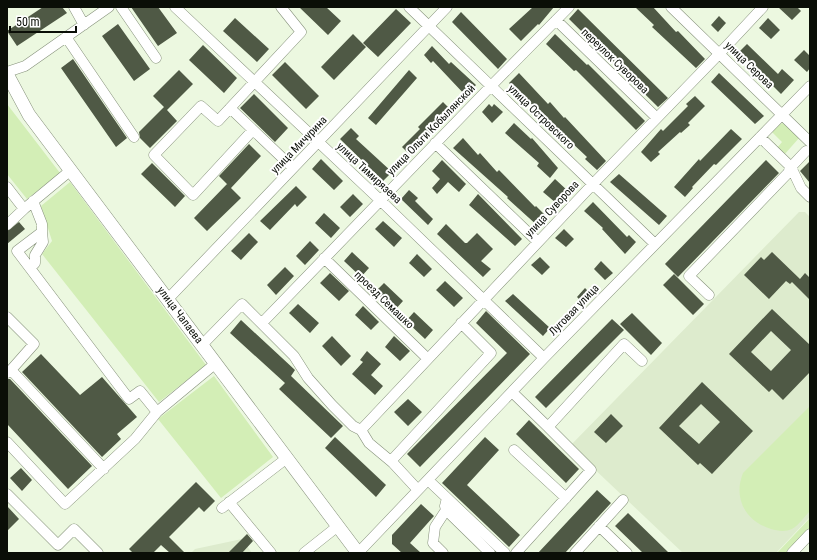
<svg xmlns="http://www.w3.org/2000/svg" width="817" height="560" font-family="'Roboto Condensed',sans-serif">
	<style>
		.built { fill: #ddebcd }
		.green { fill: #d3eeb6 }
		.building { fill: #4f5945; fill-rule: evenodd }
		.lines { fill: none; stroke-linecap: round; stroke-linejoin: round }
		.minor-casing { stroke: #86917b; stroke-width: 11 }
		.major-casing { stroke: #86917b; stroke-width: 14 }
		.minor { stroke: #fff; stroke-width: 10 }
		.major { stroke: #fff; stroke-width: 13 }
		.labels { text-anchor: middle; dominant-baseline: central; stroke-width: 4; stroke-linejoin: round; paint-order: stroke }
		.street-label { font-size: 11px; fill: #0a0e07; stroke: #fff }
	</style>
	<rect width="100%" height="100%" fill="#ecf8e0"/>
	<path class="built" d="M799,212H805L810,217V517L776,553H683L570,446Z
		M242,539L252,553H191L195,549Z"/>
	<path class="green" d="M7,104L60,173L27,199L7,174Z
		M784,123L799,138L784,155L777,148L782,142L772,132L779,124Z
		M70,182L206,365L159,402L42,254L52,241L41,206Z
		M214,376L273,457L221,498L158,419Z
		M810,406V511C805,516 799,525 792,529C786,532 777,531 771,529C745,521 733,498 743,473Z
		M810,518V531L789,553H777Z"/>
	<path class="building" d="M43,7H62L67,13L17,46L7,31Z
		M131,7H158L177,33L158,46Z
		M299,7H326L341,21L328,35Z
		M533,7H554L539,25L538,24L521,41L509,29Z
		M635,7H653L676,32L678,31L705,59L696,68L652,27L654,25Z
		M778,7H797L801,11L792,20Z
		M396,9L411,23L378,57L363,43Z
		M578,9L668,98L658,107L569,19Z
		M461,12L507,59L498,69L452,22Z
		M719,16L726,23L718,32L711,25Z
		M235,18L269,49L257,62L223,31Z
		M768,18L780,30L771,39L759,28Z
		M118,24L150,69L134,81L102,36Z
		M353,34L366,47L334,80L321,67Z
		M555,34L587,65L588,64L645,121L636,130L576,70L574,71L546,44Z
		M747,44L778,74L782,69L794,80L781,94L739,52Z
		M203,45L237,78L224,93L189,60Z
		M432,46L449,64L451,62L476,85L466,96L433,61L431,63L424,55Z
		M804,50L810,56V68L807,72L794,60Z
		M73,59L127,138L116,147L61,68Z
		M285,62L319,96L306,109L272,75Z
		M179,70L193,84L167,110L177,121L150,148L140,138L139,132L164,107L153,96Z
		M409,70L417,78L376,125L368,118Z
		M519,73L548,104L550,102L564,118L565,117L606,161L597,170L585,159L587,157L571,142L509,83Z
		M719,73L764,116L755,124L711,82Z
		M254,94L288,128L275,142L240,108Z
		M695,96L705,106L688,123L690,125L681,133L680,132L658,152L660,154L651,162L641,152L661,129L663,131L688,106L686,104Z
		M443,102L452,111L410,155L402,147L420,129L418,127Z
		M489,104L492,107L494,104L503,112L492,123L482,112Z
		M514,123L531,139L532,138L558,168L550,178L537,166L539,163L505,133Z
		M351,128L359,136L356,139L392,172L383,181L340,139Z
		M731,129L742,139L716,165L714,164L692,187L693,188L685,197L674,187L699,159L700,161Z
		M463,138L478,155L480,153L497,172L499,170L535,207L536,206L548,218L539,227L507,198L508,197L453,148Z
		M249,144L261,156L231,188L219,176Z
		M321,159L343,181L334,190L312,169Z
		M442,160L466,184L459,192L448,182L437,194L432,188L440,179L432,171Z
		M766,160L779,173L678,277L665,264Z
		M810,161V183L800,171Z
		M152,163L185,196L175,207L141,174Z
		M619,174L667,216L659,225L610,182Z
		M555,179L568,191L556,203L543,192Z
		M227,184L241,198L207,231L194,218Z
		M296,186L307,197L297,207L295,204L270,230L260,221Z
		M409,190L418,198L415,201L433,219L428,225L401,199Z
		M353,194L363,204L350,217L340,207Z
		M478,194L522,239L515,246L469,205Z
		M593,202L627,237L629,235L636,242L625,254L602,229L603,228L584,211Z
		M324,213L340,228L331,238L315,223Z
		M383,221L402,238L394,247L375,229Z
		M19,222L25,229L7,244V231Z
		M446,224L465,243H467L477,233L493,249L481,261L491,269L483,277L437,234Z
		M564,229L574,239L566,247L555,238Z
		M249,233L258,242L241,260L231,251Z
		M310,241L319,250L305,265L296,256Z
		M352,252L369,268L361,277L344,261Z
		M772,252L800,279L805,273L810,278V300L792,282L790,284L786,281L769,299L744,275L761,257L764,260Z
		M417,254L432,269L424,277L409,263Z
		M540,257L550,267L542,275L531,265Z
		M601,261L613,273L605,280L594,269Z
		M285,267L294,276L276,295L267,285Z
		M330,273L349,291L339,301L320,283Z
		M674,274L704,304L693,315L663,285Z
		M445,281L463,298L454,307L436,290Z
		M384,283L403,301L394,311L375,292Z
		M585,288L592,295L584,304L577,297Z
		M513,294L550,328L543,336L505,301Z
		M298,304L319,323L310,333L289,313Z
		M363,306L379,322L371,330L355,315Z
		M772,309L810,345V372L783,400L772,389L769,392L729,354ZM771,331L791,350L771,371L751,352Z
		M486,311L530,354L420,467L407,454L507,353L476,323Z
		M414,312L433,330L425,339L406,321Z
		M632,313L662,343L651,355L620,324Z
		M612,319L624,330L546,408L535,397Z
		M241,320L295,370L291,376L343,426L331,438L279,389L285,383L230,333Z
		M332,336L351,356L341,366L322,346Z
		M394,336L410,351L400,361L385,347Z
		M367,351L381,364L371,375L383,386L375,395L352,374L363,362L360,360Z
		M41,354L80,395L102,377L137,417L117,434L121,439L102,457L22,372Z
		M7,379H10L92,466L68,489L7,424Z
		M702,382L753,431L712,474L700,463L698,465L659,428ZM701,404L720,422L699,444L679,426Z
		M408,399L422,412L408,426L394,412Z
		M611,414L623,426L606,443L594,432Z
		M529,420L579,469L566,483L516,434Z
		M335,437L386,485L376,497L325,448Z
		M485,437L499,450L467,485L520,535L509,547L442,483Z
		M21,468L32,480L22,491L10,478Z
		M196,482L215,501L204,512L199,507L169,537L185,553H170L161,545L153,553H133L129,549Z
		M597,490L611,503L565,553H538Z
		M421,504L434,516L410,543L421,553H402L392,544V535Z
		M7,506L19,519L7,531Z
		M628,513L669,553H643L615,526Z
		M247,534L253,541L242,553H228Z"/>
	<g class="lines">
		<defs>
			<path id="minor" d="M74,7L84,25
				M121,7L156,58
				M175,7L380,200L544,358
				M409,7L655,244
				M671,7L810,142
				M556,20L657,118
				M66,37L134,137
				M7,72L25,66L109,7
				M230,108L293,168
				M253,130L193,195L154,155L201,106L218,121L301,32L281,7
				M435,143L538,242
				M806,151L791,167L801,188L810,197
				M7,187L24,209L71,170
				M33,201L42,224V232L17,251L129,399L140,391L157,412L216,363
				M7,225L24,209
				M324,258L428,359
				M30,268L35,263V255L43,242L42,232
				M709,295L689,276L788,173L791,167L760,137
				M168,299L447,7
				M7,317L34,344L11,370
				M262,323L491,86L569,7
				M202,345L242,304L294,356L308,378L332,405L353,426L361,430L369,443L393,463L418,490
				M7,373L11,370L104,469
				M512,392L548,427L624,344L642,361
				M361,430L593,184L720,53L763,7
				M7,442L65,504L135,439L157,412
				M514,450L566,498
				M391,461L491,353L461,323
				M428,480L505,553
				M7,494L58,545L74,529L98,553
				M447,498L445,506L446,510L490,553
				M229,502L271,553
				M222,508L287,458
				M599,526L627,553
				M304,553L338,526
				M358,553L544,358L810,86
				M443,553L433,543L435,527L446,510
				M516,553L591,470L548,427
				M575,553L623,500
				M792,553L810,534"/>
			<path id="major" d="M7,74L29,115L358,553"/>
		</defs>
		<use href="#minor" class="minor-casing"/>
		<use href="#major" class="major-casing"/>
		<use href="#minor" class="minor"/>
		<use href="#major" class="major"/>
	</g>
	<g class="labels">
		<g class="street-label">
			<text transform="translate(615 61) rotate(44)">переулок Суворова</text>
			<text transform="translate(749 65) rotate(44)">улица Серова</text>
			<text transform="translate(541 117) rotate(44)">улица Островского</text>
			<text transform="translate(431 130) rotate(-46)">улица Ольги Кобылянской</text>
			<text transform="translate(299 145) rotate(-46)">улица Мичурина</text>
			<text transform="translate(369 173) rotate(43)">улица Тимирязева</text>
			<text transform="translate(552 209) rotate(-47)">улица Суворова</text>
			<text transform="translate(384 300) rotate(44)">проезд Семашко</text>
			<text transform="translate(574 310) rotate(-46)">Луговая улица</text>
			<text transform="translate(180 315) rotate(53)">улица Чапаева</text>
		</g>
	</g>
	<rect width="817" height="560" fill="none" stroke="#0a0e07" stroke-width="16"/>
	<path d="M10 26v6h66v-6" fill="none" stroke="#0a0e07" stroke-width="2"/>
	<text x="16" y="26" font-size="12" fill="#0a0e07" stroke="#ffffff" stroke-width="3" paint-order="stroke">50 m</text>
</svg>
